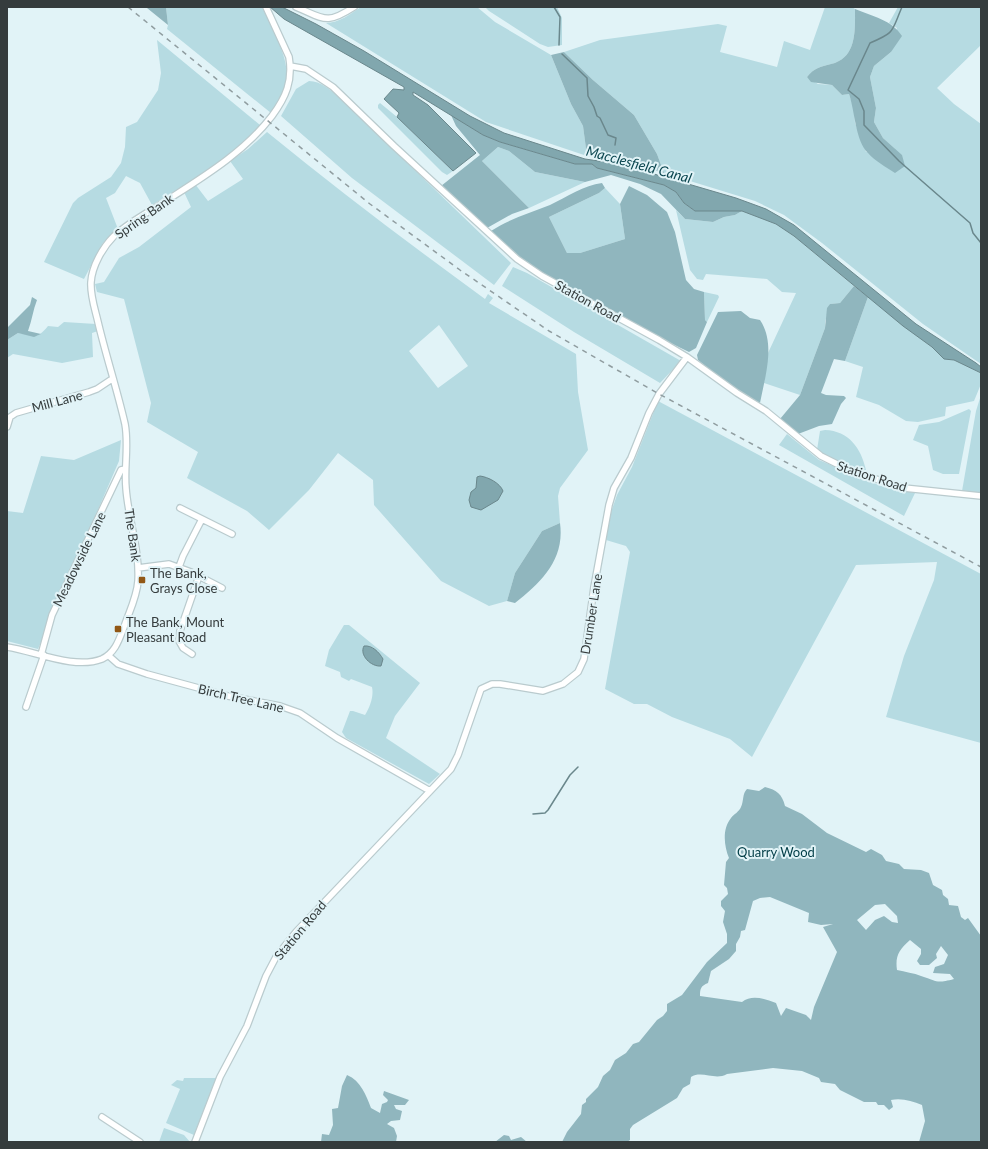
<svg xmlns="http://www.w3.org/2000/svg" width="988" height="1149" font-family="Lato,sans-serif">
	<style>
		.green { fill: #b6dbe2; fill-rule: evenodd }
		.forest { fill: #90b6be; fill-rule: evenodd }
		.water { fill: #81a7ae; stroke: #6a878c }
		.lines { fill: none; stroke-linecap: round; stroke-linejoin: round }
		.stream { stroke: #6a878c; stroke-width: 1.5 }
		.minor-casing { stroke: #bacbce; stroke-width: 8 }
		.minor { stroke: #fff; stroke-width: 5.5 }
		.rail { stroke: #909da0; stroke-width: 1.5; stroke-dasharray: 5 5; stroke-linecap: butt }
		.poi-dot { fill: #915715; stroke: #e1f3f7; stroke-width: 1.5 }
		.labels { text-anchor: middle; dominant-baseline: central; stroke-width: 4; stroke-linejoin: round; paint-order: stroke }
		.street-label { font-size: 13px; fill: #353c3d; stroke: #e1f3f7 }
		.poi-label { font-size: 13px; fill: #353c3d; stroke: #e1f3f7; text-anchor: start }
		.park-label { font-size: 13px; fill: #003d46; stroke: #e1f3f7 }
		.water-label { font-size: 14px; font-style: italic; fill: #0b464f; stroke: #e1f3f7 }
	</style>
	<rect width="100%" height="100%" fill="#e1f3f7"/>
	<path class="green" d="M166,7H262C278,42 304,79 271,113L167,29L168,25Z
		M361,7H477L495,22L551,55L571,104L583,126L587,156L486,122L326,23C339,23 350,14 361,7Z
		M485,7H557L562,18V45L548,47L540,44L489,11Z
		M825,7H852L855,9C855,30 857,58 831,64C820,67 814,68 807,77L818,84L832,85L842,95L849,94L854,109L855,123L866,152L895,149L883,138L874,122L876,108L870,77L874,66L891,52L897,28L889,23L898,7H981V45L937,88L954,104L981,124V364L923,324L822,243L784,215L755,201L664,173L657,154L634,115L593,80L564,52L600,40L718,24L727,26L720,52L777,67L784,41L810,50Z
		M157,40L260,125C237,155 184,185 152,205L140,183L126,176L115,193L106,198L118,229L103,243L84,279L44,262L73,203L78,198L111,177L121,163L125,147L126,127L137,122L158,90L161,73Z
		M309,81C321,81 330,90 339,97L511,263L494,285L352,178L281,116L296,89Z
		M380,103L397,117L453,171L447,175L442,172L378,108V105Z
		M267,132C338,190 411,245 485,299L488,294L493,298L489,303L576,354L578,392L588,450L560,488L558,496L560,523L542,531L515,573L507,601L489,606L441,581L374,505L373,480L338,453L309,490L269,530L247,511L187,478L198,452L147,422L151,403L124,299L97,292L95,284L104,282L119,258L139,247L191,207L184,192L195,184L208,201L243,179L230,161L248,149ZM439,325L468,366L438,388L409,351Z
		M498,147L509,151L535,172L585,182L529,208L482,161Z
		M605,188L620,204L625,239L580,253H567L549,217L599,193Z
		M676,210L685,219L713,222L724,217L735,215L742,211L776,224L794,236L854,286L840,303L830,304L825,322V328L800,395L764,383L768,353L796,293L782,292L767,279L706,274L703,280L697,279L690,270Z
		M513,267L527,273L681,361L660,383L574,332L502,286Z
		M704,292L718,295L719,297L707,322L705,320Z
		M868,297L932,347L940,355L954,360L981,373V384L974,401L946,407L945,416L918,422L906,421L879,405L856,397L863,367L845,361Z
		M64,322L96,324L98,331L92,333L93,357L62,363L13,354L7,358V340L18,333C34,334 35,342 48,326L58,327Z
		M981,395V493L962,491L976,411Z
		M658,401L981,574V743L886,717L904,656L934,580L937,562L856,565L752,757L730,739L672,717L647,704H634L605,689L630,552L626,546L606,540L611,512L617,495L632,467Z
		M969,409L971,411L959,474H943L933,470L928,446L913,440L919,425L939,422Z
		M825,430C849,431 861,448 866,470C852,472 828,460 817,450L820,431Z
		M787,434L819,460L881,486L915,493L904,516L779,445Z
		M121,440L119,461L38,649L7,641V511L23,513L41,456L74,460Z
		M344,625H349L420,683L395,716L386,738L440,774L429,784L346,738L342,732L350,711H353L365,715C370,707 374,696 372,687L351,679L349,681L341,677L340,672L325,666L329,650Z
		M184,1078H216L194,1135L166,1123L180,1089L171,1085L177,1080L183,1081Z
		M164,1128L184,1135L190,1142H159Z"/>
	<path class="forest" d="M166,7L168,25L147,8V7Z
		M855,9C872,16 892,20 902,36L891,52L874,66L870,77L876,108L874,122L883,138L902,155L905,166L895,173C886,167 875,161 868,153C855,140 855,111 849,94L842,95L832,85L811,82L807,77C814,68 820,67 831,64C857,58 855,30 855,9Z
		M564,52L593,80L634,115L657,154L664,173L623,162L587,156L583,126L571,104L551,55Z
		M451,115L483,135L500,142L575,164H592L597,168L664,185L676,192L684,203L695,211H742L735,215L724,217L713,222L685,219L661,194L640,184L611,175L585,182L535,172L509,151L498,147L482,161L529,208L512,214L487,228L441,186L480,155L456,126Z
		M602,183L605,188L599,193L549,217L567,253H580L625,239L620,204L629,186L647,195L667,212L675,232L686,280L694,289L704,292L705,320L707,322L696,348L689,352L644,330L548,276L518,257L491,231C509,219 530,213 550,205C567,197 584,185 602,183Z
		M854,286L868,297L845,361L834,359L821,393L826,395L844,396L846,398L841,404L832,424L819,426L798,434L780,419L800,395L825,328L827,308L830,304L840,303Z
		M32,297L37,300C33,310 32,320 28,331L41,334L34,337L18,333L7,340V328L30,305Z
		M741,311L750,318L760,320C776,343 765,377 760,403L733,389L698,360L697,355L718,312Z
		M560,523C565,560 541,582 515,603L507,601L515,573L542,531Z
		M765,787C777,790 782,794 785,806L802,814L827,833L866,852L871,849L882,855L886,861L899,864L904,869L921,870L929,873L933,885L942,890L943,895L948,899L949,905L958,906L961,917L965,920L968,918L981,936V1142H919L925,1121L922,1105C912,1101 902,1098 891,1100L893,1107L889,1110L884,1105H878L876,1102H864L840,1090L835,1084L821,1082L819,1078L802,1071L773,1068L727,1074C715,1081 702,1070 691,1077L690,1084L683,1088L677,1098L633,1125L630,1129V1140L627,1142H562L567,1132L581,1114L582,1105L586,1102V1099L598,1087L603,1076L610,1070L615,1060L626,1053L633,1044L639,1042L657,1020L663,1016L667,1011V1004L682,995L707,962L727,943V934L723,922L725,911L721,906V901L728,894L727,888L724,885L726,862L729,858C724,846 722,829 731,818C734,814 739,812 741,807C744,801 742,794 747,789L759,791ZM770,897L809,913L808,922L821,925L833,924L823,927L837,952L814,1007L811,1020L806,1015L786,1008L781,1016L776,1003C765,999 752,994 742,1002L700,996C700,988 701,986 708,983L711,971L729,959L736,951V944L740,937L741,931L745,930L753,901L760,898ZM885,904L897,916L898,923L892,922L884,916L875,920L866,930L857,920L875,905ZM910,940L921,949V954L917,961L920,965H929L937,958L936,954L941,946L948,955L944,964L935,967L933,973L950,974L954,979C935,984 938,981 921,976C914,973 905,972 897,970C895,956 899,950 910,940Z
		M347,1075C361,1081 366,1095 371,1108L380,1113L382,1104L387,1102L388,1100L383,1095L384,1091L409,1100L405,1105H394L396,1109L402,1111L400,1120L391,1121L387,1124L394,1128L397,1136L396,1142H321L322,1134L329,1135L333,1125L332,1109L338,1108L342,1086Z
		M504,1135L509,1136L511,1140L521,1137L527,1142H495Z"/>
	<path class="water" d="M270,7H282L316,24L364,51L470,116L504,133L585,159L620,164L736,198L766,209L794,225L916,324L976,363L981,367V373L954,360L944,359L932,347L903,326L794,236L776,224L742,211H695L684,203L676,192L664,185L597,168L592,164H575L500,142L483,135L413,92V95L428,105L476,153L453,171L397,117L399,113L384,99L393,89L404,90V87L284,19Z
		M480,476C488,477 500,483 503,491L498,500L481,510L471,507L469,500L471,492L476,488L477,477Z
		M364,646C372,645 379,652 383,659L381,666C371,667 359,655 364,646Z"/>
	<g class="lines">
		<path class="stream" d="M554,7L560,17L559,45
			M902,7C891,32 896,32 870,43L848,90L859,99L864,111V125L899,161L970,223L973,233L981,243
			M562,54L587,78L588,96L594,107L597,116L600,118L608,135L616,138L615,145
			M533,814L545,813L548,810L570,775L578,767"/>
		<defs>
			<path id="minor" d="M296,7C325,19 326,25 354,7
				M290,66L306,69L333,87L394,146L517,259L542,276L659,340L687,357L737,393L766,411L821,456L851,471L904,488L981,496
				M7,427L10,417L16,413L89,392L97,389L112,379
				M180,508L232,534
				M179,567L183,556L202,519
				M138,568L169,564L191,572L222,588
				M7,647C35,651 74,670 102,659C115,653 119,640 124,627C129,612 137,597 138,581C140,551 128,518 126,488C124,467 129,445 125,424C117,389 106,356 98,322C95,309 90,295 91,282C92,266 103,247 114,236C127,224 143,215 158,206C198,180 242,155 272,116C286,97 293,81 289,57L266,7
				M192,654L183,648L179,641L180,631L199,576
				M41,655L52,615L121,470L125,469
				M109,656L118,664L147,674L228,696L280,706L300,713L337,738L430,791
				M26,707L44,655
				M102,1117L140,1142
				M195,1142L220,1077L247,1026L266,976L276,957L296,932L451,769L458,755L481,689L492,684H500L543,691L563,684L578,672L584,659L594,587L609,505L614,488L631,458L649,413L659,394L687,357"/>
		</defs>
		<use href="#minor" class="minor-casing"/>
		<use href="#minor" class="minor"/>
		<path class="rail" d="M128,7L370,204L460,270L549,331L659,394L981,567"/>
	</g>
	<g class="poi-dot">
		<rect x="138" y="576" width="8" height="8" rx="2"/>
		<rect x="114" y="625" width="8" height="8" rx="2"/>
	</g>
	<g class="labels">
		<g class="street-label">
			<text transform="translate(144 216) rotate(-35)">Spring Bank</text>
			<text transform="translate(588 301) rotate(29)">Station Road</text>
			<text transform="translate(57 401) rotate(-15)">Mill Lane</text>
			<text transform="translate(872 476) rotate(18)">Station Road</text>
			<text transform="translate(133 535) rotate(82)">The Bank</text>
			<text transform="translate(79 559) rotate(-64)">Meadowside Lane</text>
			<text transform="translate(591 614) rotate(-81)">Drumber Lane</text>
			<text transform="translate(241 698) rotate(13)">Birch Tree Lane</text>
			<text transform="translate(300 930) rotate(-50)">Station Road</text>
		</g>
		<g class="poi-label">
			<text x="150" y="573">The Bank,<tspan x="150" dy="15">Grays Close</tspan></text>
			<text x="126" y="622">The Bank, Mount<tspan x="126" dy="15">Pleasant Road</tspan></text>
		</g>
		<g class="park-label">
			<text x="776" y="852">Quarry Wood</text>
		</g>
		<g class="water-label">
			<text transform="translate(639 164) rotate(15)">Macclesfield Canal</text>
		</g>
	</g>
	<rect width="988" height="1149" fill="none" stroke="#353c3d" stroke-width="16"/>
</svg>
